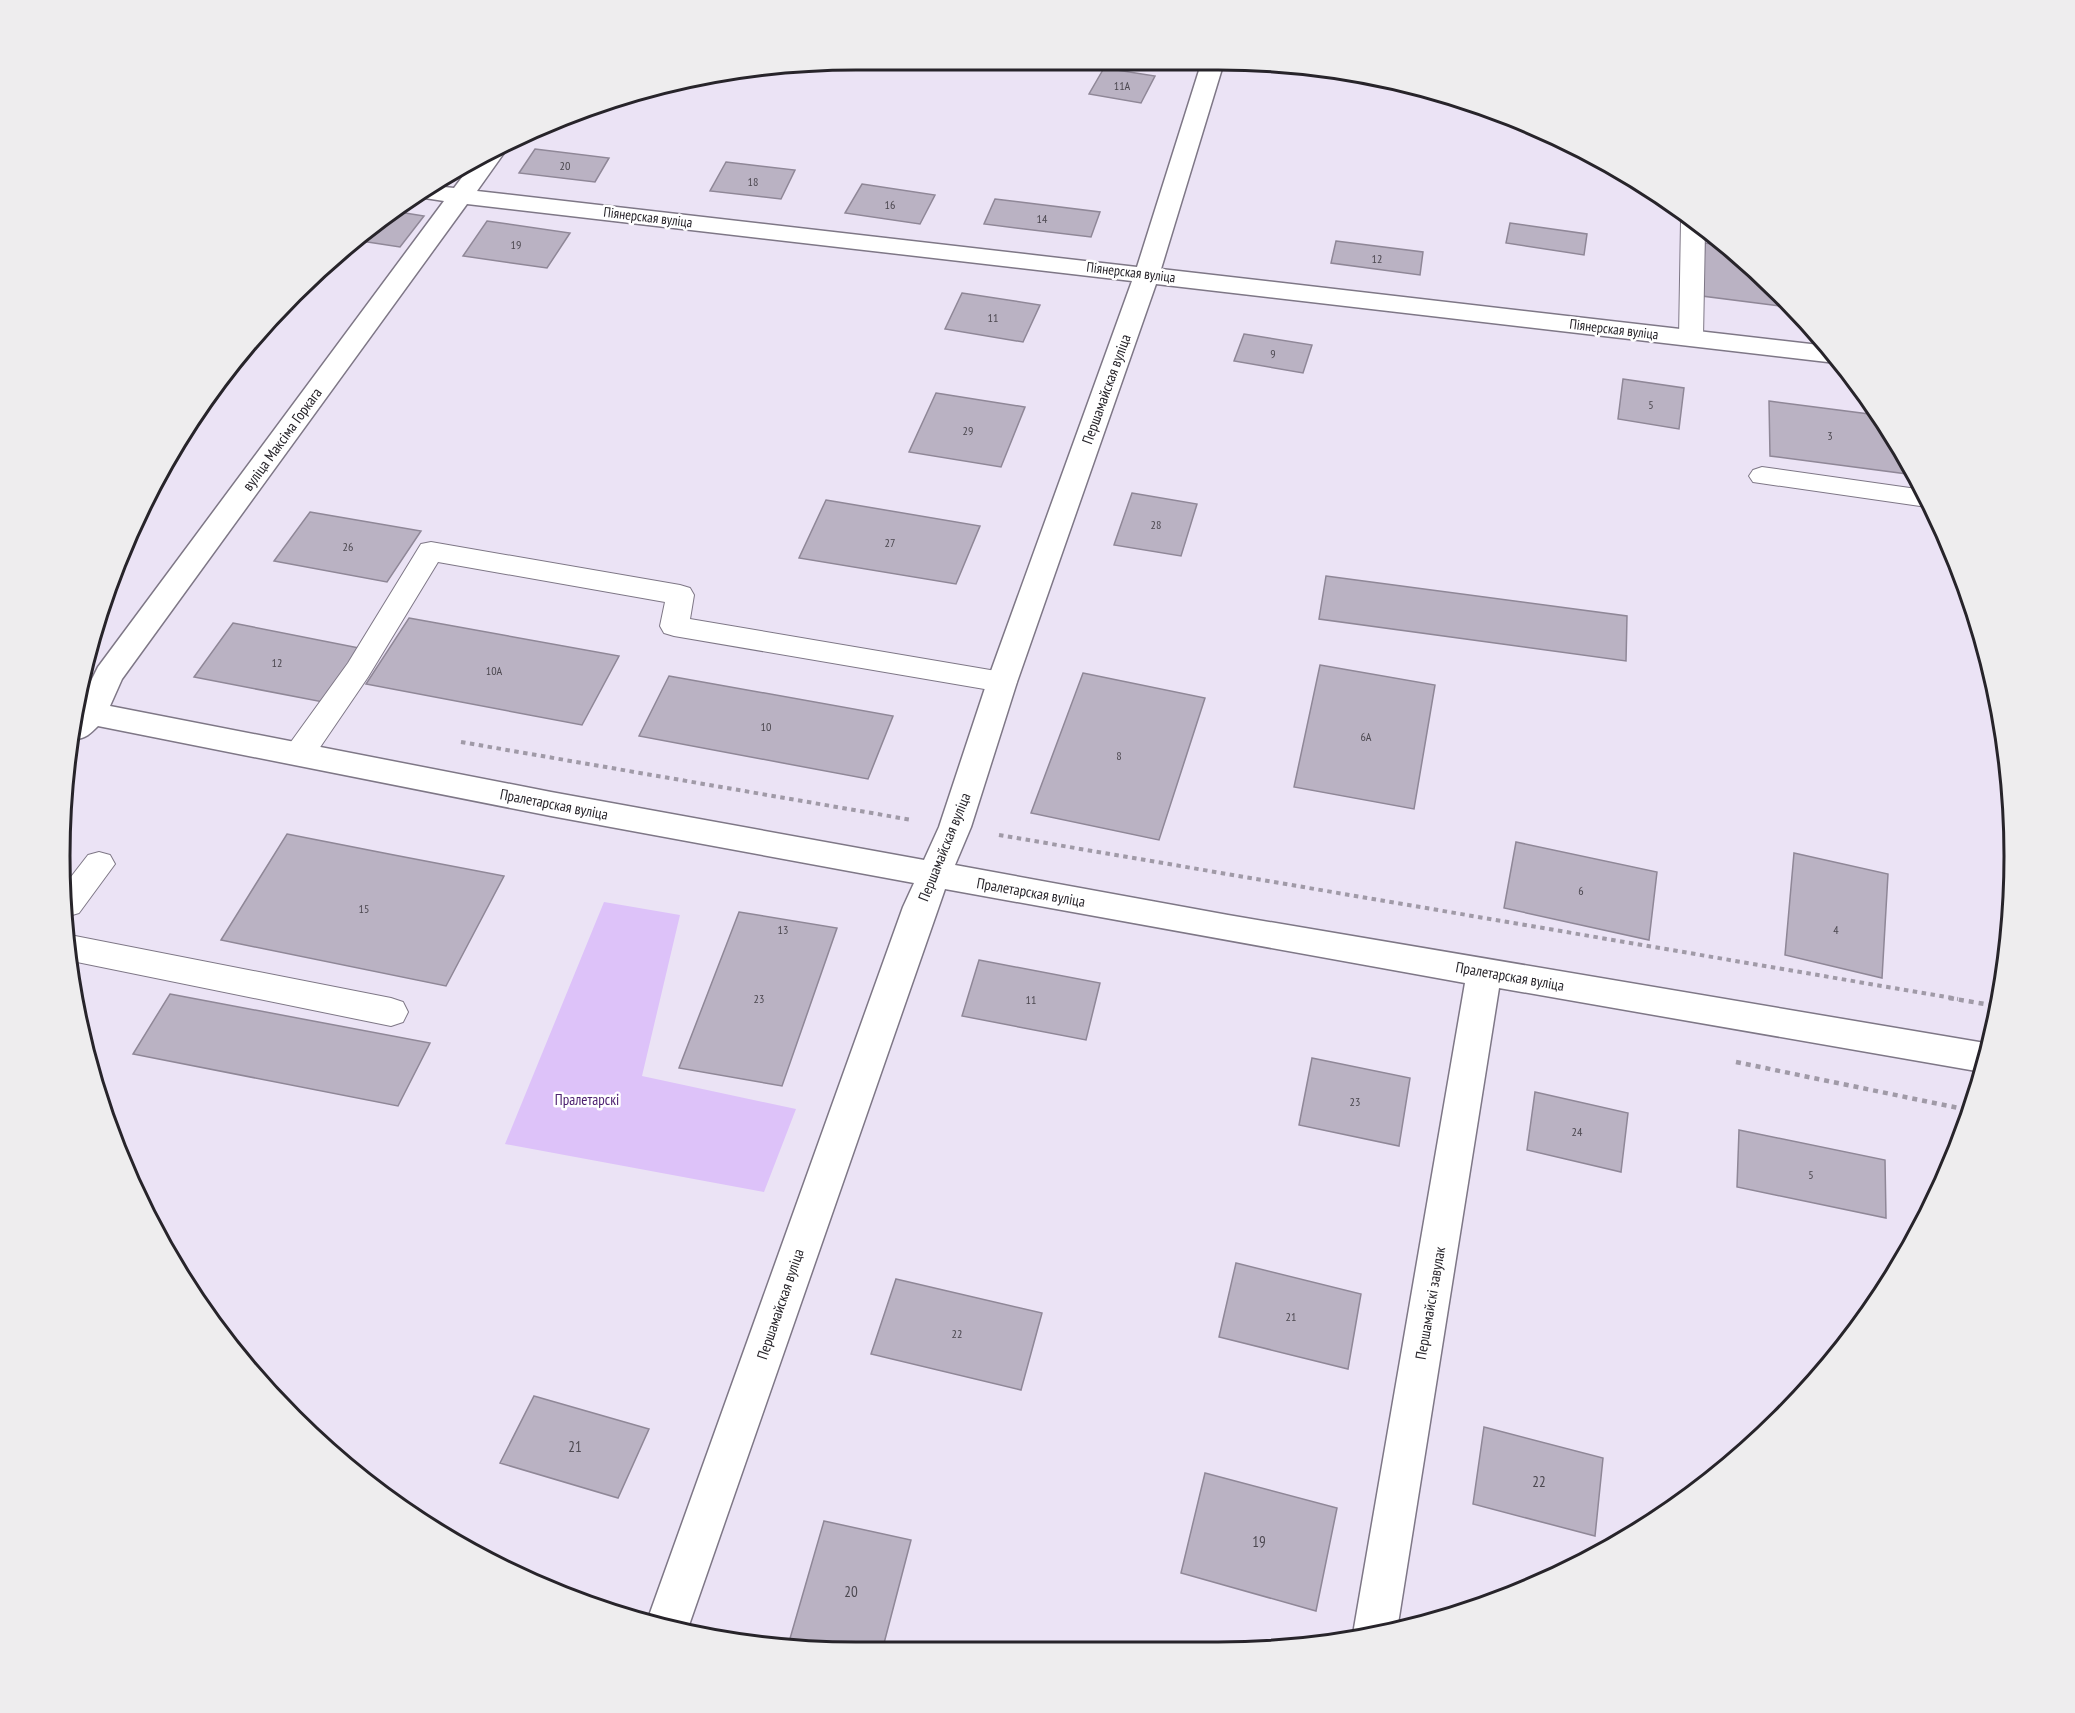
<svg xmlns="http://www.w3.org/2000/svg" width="2075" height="1713" font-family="'PT Sans Narrow',sans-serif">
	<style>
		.green { fill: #ddc2f9 }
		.building { fill: #bab2c3; stroke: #8f8797; stroke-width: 1.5 }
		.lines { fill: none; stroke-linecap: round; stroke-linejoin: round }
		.lane-casing { stroke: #7e7786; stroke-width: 2 }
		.street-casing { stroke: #7e7786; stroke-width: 3 }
		.path-far1 { stroke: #a09aa7; stroke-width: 4; stroke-dasharray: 4.5 4.5; stroke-linecap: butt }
		.path { stroke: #a09aa7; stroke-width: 4.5; stroke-dasharray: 5 5; stroke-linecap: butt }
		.lane { fill: #fff; fill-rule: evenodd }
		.street { fill: #fff; fill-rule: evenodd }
		.labels { text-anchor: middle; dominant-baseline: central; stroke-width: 5; stroke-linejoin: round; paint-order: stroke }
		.number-label { font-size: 12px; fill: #4c4850 }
		.far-street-label { font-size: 14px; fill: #27242a; stroke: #fff }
		.street-label { font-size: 15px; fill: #27242a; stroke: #fff }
		.park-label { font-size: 15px; fill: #4d2070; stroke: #fff }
		.near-number-label { font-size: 15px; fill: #4c4850 }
		.rim { fill: none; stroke: #27242a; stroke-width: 3 }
	</style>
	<rect width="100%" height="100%" fill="#ebe3f5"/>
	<path class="green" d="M604,902L680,915L642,1076L796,1109L764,1192L505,1144Z"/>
	<path class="building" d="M1104,68L1155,76L1141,103L1089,94Z
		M535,149L609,158L595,182L519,173Z
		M726,162L795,170L781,199L710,191Z
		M862,184L935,195L920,224L845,213Z
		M995,199L1100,212L1091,237L984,224Z
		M399,212L424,216L400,247L361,241Z
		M487,221L570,233L547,268L463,256Z
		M1510,223L1587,234L1584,255L1506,243Z
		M1336,241L1423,252L1420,275L1331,263Z
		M1705,243L1724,246L1781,293L1795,308L1702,296Z
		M962,293L1040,305L1023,342L945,329Z
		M1244,334L1312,345L1303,373L1234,361Z
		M1623,379L1684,388L1679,429L1618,419Z
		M936,393L1025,407L1001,467L909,452Z
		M1769,401L1877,415L1915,475L1770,456Z
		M1132,493L1197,504L1181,556L1114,545Z
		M826,500L980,526L956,584L799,558Z
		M310,512L421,531L387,582L274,561Z
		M1326,576L1627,616L1626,661L1319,619Z
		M409,618L619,656L582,725L366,684Z
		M233,623L359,648L323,702L194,677Z
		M1320,665L1435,685L1414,809L1294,787Z
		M1083,673L1205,698L1159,840L1031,813Z
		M669,676L893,716L868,779L639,736Z
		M287,834L394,855L504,876L446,986L221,940Z
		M1516,842L1657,872L1649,940L1504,908Z
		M1794,853L1888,874L1882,978L1785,955Z
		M739,912L837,928L782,1086L679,1068Z
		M979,960L1100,983L1086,1040L962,1016Z
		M170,994L430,1043L398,1106L133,1054Z
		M1312,1058L1410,1078L1399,1146L1299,1125Z
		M1535,1092L1628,1113L1621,1172L1527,1150Z
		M1739,1130L1885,1160L1886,1218L1737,1187Z
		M1236,1263L1361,1294L1348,1369L1219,1337Z
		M896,1279L1042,1313L1021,1390L871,1354Z
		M534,1396L649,1429L618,1498L500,1463Z
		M1484,1427L1603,1458L1595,1536L1473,1504Z
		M1205,1473L1337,1508L1316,1611L1181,1573Z
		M824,1521L911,1540L882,1651H833L789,1642Z"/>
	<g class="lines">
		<defs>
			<path id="lane" d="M1685,216L1705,230L1703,338L1700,343L1691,345L1682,343L1679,338L1681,221Z
				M1762,467L1924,490L1934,508L1753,482L1749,476L1753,470Z
				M431,542L680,585L690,588L694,595L690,619L1002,672L1012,675L1017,682L1012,689L1002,692L674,636L664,633L660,626L665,602L438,562L368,677L310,762L299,765L288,762L284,754L288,746L348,663L421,544Z
				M99,852L110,855L115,864L79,913L69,916L67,882L88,855Z
				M70,935L391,998L403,1002L408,1012L403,1022L391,1026L72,961Z"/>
			<path id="street" d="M1202,61L1224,62L1161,269L1828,346L1842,362L1836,363L1156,284L1017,682L971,827L955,865L1228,915L1985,1043L1989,1044L1982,1072L1499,988L1397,1630L1355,1637L1353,1634L1465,983L945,889L688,1628L686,1632L651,1626L646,1624L903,907L914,883L551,816L98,726C91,733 85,739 75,739L83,697L98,667L444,201L418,197L434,186L454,188L475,160L501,149L504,153L477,191L1137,267ZM467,204L1132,281L987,682L939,827L924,860L551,792L110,706L122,679Z"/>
		</defs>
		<use href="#lane" class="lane-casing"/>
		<use href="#street" class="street-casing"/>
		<path class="path-far1" d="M461,742L912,820
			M999,835L1958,999"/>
		<path class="path" d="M1949,998L1997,1006
			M1736,1062L1973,1111"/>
		<use href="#lane" class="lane"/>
		<use href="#street" class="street"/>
	</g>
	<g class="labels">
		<g class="number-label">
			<text x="1122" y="85">11А</text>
			<text x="565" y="165">20</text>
			<text x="753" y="181">18</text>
			<text x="890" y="204">16</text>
			<text x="1042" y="218">14</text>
			<text x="516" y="244">19</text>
			<text x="1377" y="258">12</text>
			<text x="993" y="317">11</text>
			<text x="1273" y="353">9</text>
			<text x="1651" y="404">5</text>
			<text x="968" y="430">29</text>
			<text x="1830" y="435">3</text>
			<text x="1156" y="524">28</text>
			<text x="890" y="542">27</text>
			<text x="348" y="546">26</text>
			<text x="277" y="662">12</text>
			<text x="494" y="670">10А</text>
			<text x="766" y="726">10</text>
			<text x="1366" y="736">6А</text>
			<text x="1119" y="755">8</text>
			<text x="1581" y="890">6</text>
			<text x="364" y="908">15</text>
			<text x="783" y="929">13</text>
			<text x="1836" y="929">4</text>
			<text x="759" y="998">23</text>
			<text x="1031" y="999">11</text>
			<text x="1355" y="1101">23</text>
			<text x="1577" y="1131">24</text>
			<text x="1811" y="1174">5</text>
			<text x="1291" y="1316">21</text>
			<text x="957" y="1333">22</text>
		</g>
		<g class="far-street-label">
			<text transform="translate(648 217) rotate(7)">Піянерская вуліца</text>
			<text transform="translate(1131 272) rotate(7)">Піянерская вуліца</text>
			<text transform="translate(1614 329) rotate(7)">Піянерская вуліца</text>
		</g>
		<g class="street-label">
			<text transform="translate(1106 389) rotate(-70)">Першамайская вуліца</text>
			<text transform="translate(282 439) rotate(-54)">вуліца Максіма Горкага</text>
			<text transform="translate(554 804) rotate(11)">Пралетарская вуліца</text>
			<text transform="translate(944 847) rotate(-68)">Першамайская вуліца</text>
			<text transform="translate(1031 892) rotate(10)">Пралетарская вуліца</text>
			<text transform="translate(1510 976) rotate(10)">Пралетарская вуліца</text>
			<text transform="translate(1430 1303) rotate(-80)">Першамайскі завулак</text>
			<text transform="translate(780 1304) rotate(-71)">Першамайская вуліца</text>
		</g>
		<g class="park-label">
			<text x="587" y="1099">Пралетарскі</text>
		</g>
		<g class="near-number-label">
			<text x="575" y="1446">21</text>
			<text x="1539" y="1481">22</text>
			<text x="1259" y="1541">19</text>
			<text x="851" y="1591">20</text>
		</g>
	</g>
	<path d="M0 0H2075V1713H0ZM856 70H1218A786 786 0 0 1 2004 856V856A786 786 0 0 1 1218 1642H856A786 786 0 0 1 70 856V856A786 786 0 0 1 856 70Z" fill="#eeedee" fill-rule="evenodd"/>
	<path class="rim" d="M856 70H1218A786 786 0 0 1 2004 856V856A786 786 0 0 1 1218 1642H856A786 786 0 0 1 70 856V856A786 786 0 0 1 856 70Z"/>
</svg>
